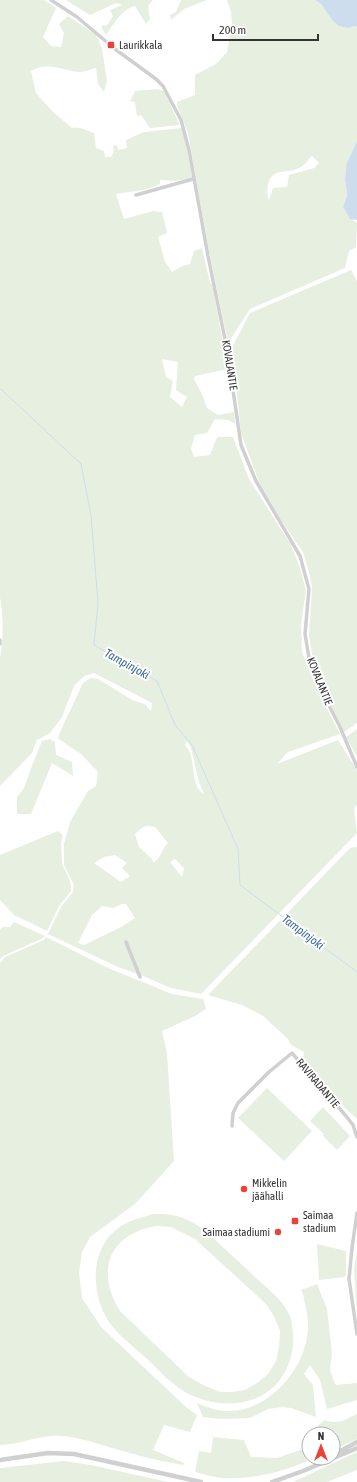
<svg xmlns="http://www.w3.org/2000/svg" width="357" height="1482" font-family="'Asap Condensed',sans-serif">
	<style>
		.green { fill: #e7efe1; fill-rule: evenodd }
		.water { fill: #ceddee }
		.lines { fill: none; stroke-linecap: round; stroke-linejoin: round }
		.stream { stroke: #ceddee; stroke-width: 1 }
		.minor { stroke: #d0d0d0; stroke-width: 3.5 }
		.tertiary { stroke: #d0d0d0; stroke-width: 4.5 }
		.poi-dot { fill: #e84437; stroke: #fff; stroke-width: 1.5 }
		.labels { text-anchor: middle; dominant-baseline: central; stroke-width: 4; stroke-linejoin: round; paint-order: stroke }
		.poi-label { font-size: 11px; fill: #333; stroke: #fff; text-anchor: start }
		.street-label { font-size: 11px; fill: #333; stroke: #fff }
		.water-label { font-size: 12px; font-style: italic; fill: #3e6897; stroke: #fff }
	</style>
	<rect width="100%" height="100%" fill="#fff"/>
	<path class="green" d="M0,0H44L56,8L43,37L51,46L61,47L64,33L59,24L68,16L96,35L102,48L107,81L104,92L98,84L96,68C91,69 85,72 80,72C61,71 51,61 31,71L36,93L52,111L72,128C79,126 87,131 94,133L96,148L104,151L105,157H111L114,152L113,146L117,145L118,150L127,148L126,140L144,132L181,128L184,131L192,178L175,181L160,180V184L148,189L116,194L124,219L153,211L162,212L167,233L158,237L165,262L172,272L182,266L190,264L194,251L202,248L210,283L212,284L228,369L195,376L194,379L202,394L207,408L218,415L234,412L235,424L228,420L215,419L207,433L195,435L191,449L194,457L210,455L217,437H233L249,479L291,545L299,565L306,590L301,625L302,652L319,693L340,734L288,752L277,764L338,740L357,770V805L354,809L357,833L201,994L171,988L143,976L118,967L48,934L61,907L73,892L74,885L64,865V844L70,822L88,791L96,786L98,772L81,754L60,740L58,738L60,732L83,683L91,678L98,679L134,701L145,704L151,711L152,703L94,673L84,676L74,686L62,717L50,733L37,740L32,753L0,786V657C4,638 3,616 0,597ZM162,359L178,362L176,390L187,397L182,407L170,397L173,381L166,377ZM187,741L191,748L199,782L204,794C191,786 195,766 190,753C189,750 187,748 185,745ZM146,826L155,827L168,843C162,848 162,856 154,863L151,858L139,847L135,834L140,829ZM115,855L127,863L122,868L130,876L121,882L94,863L104,857ZM175,859L184,868L182,877L170,862ZM122,904H126L135,918L123,926L84,945L78,943L92,915L102,906L113,908Z
		M66,0H153L148,6L150,19L146,24L135,6C122,9 113,25 106,35L101,27L103,25L105,26L108,24L113,16L110,10L122,5L116,3L90,15Z
		M181,0H207L184,9L171,20L170,15L176,12Z
		M227,0H315L321,4L332,20L339,25L352,28L357,26V141L346,165L345,180L347,195L343,207L348,216L357,223L356,247L349,251L345,268L250,309L228,343L209,251L188,133L177,106V102L195,95V75L216,64L227,52L232,25L231,12ZM312,156L319,163L314,168L289,175L287,187L273,188L269,200C267,195 267,191 268,185C272,166 288,175 301,167C305,165 308,159 312,156Z
		M158,89L164,91L180,125L150,128L141,115L137,116L135,102L130,101L135,91Z
		M351,270L357,281V723L344,732L325,694L314,665L309,636L312,588L309,572L303,552L279,517L259,482L241,433L236,385L230,351L250,313Z
		M357,729V757L346,737Z
		M50,739L55,742L56,755L72,762L73,776L52,763L31,814H17V797L24,788L33,763L42,741Z
		M58,831L63,835L61,843L62,864L68,876L71,885V891L59,906L47,931L14,915L0,900V855Z
		M357,847V1119L345,1108L303,1059L304,1052L291,1045L288,1039L263,1016L242,1005L208,995L350,848Z
		M14,922L45,936L41,939L3,956L0,959V930L3,927H10Z
		M46,937L108,968L172,994L203,999L206,1009L195,1016L162,1031L167,1053L174,1161L135,1204L90,1237L82,1252L79,1272L82,1298L101,1327L186,1407L197,1415L190,1432L164,1425L153,1450L184,1463L183,1465C159,1461 136,1455 112,1448C95,1443 78,1437 61,1436C40,1434 21,1445 0,1445V963L5,957L44,940Z
		M267,1088L312,1131L284,1161L238,1118Z
		M323,1107L350,1136L337,1150L323,1136L324,1134L310,1121Z
		M154,1214C174,1213 189,1218 204,1230C221,1245 238,1261 255,1277C266,1287 279,1297 287,1310C295,1325 295,1347 289,1363C276,1399 239,1410 204,1400C196,1397 187,1394 179,1388C167,1380 157,1368 146,1358C133,1346 116,1334 107,1319C90,1290 90,1244 123,1225C133,1219 143,1217 154,1214ZM156,1226L171,1227L195,1239L265,1303L274,1316L280,1331L279,1347L276,1361L268,1374L257,1383L245,1390L232,1392H220L205,1386L189,1377L120,1311C95,1271 109,1234 156,1226Z
		M317,1244L346,1251V1275L344,1277L319,1280Z
		M357,1251V1313L354,1270Z
		M317,1284L327,1309L332,1353L330,1370L335,1384L337,1385L357,1383V1400L327,1409L320,1380L310,1365L304,1374L313,1385L316,1417L291,1408L283,1407L268,1409L250,1418L220,1419L203,1417L197,1403C207,1407 217,1411 227,1411C266,1412 301,1374 307,1337C310,1322 306,1309 303,1294L301,1290Z
		M357,1414V1439L333,1450V1434H314L315,1429L324,1420C338,1425 344,1420 357,1414Z
		M213,1437L244,1440L251,1457L277,1458L309,1447V1458H314C285,1471 255,1480 222,1478C213,1477 204,1474 195,1472L199,1451L211,1453Z
		M357,1452V1470L327,1482H293Z
		M64,1461L91,1465L168,1482H0V1468Z"/>
	<path class="water" d="M315,0H357V26L349,28L339,26L332,20L321,4Z
		M357,141V220L350,219L343,207L347,195L345,180L346,165Z"/>
	<g class="lines">
		<path class="stream" d="M0,389L2,390L81,464L91,515L98,603L94,645L157,681L175,725L192,745L238,849L240,885L357,972"/>
		<path class="minor" d="M51,0L77,17L115,49L156,79L163,86L181,120L189,150L208,256L227,349L241,445L256,481L300,556L309,589L305,634L309,658L322,692L340,727L357,767
			M136,195L193,179
			M0,640V644
			M126,942L140,977
			M232,1126L233,1113L238,1103L269,1072L292,1053L346,1116L353,1125L357,1137
			M357,1213L352,1248L349,1279L357,1334"/>
		<path class="tertiary" d="M333,1455L357,1442
			M0,1460L48,1453L74,1454L201,1482
			M272,1482L303,1471L357,1448"/>
	</g>
	<g class="poi-dot">
		<rect x="107" y="41" width="8" height="8" rx="2"/>
		<circle cx="244" cy="1189" r="4"/>
		<rect x="291" y="1217" width="8" height="8" rx="2"/>
		<circle cx="278" cy="1232" r="4"/>
	</g>
	<g class="labels">
		<g class="poi-label">
			<text x="119" y="45">Laurikkala</text>
			<text x="252" y="1183">Mikkelin<tspan x="252" dy="13">jäähalli</tspan></text>
			<text x="303" y="1215">Saimaa<tspan x="303" dy="13">stadium</tspan></text>
			<text x="270" y="1232" text-anchor="end">Saimaa stadiumi</text>
		</g>
		<g class="street-label">
			<text transform="translate(230 365) rotate(81)">KOVALANTIE</text>
			<text transform="translate(320 681) rotate(68)">KOVALANTIE</text>
			<text transform="translate(318 1083) rotate(50)">RAVIRADANTIE</text>
		</g>
		<g class="water-label">
			<text transform="translate(127 664) rotate(29)">Tampinjoki</text>
			<text transform="translate(303 932) rotate(37)">Tampinjoki</text>
		</g>
	</g>
	<g transform="translate(321 1446)"><circle r="19" fill="#ffffff" stroke="#adadad"/>
	<path d="M0-3L7 15L0 10L-7 15Z" fill="#e84437"/>
	<text y="-6" font-size="11" font-weight="bold" text-anchor="middle" fill="#333333">N</text>
	</g>
	<path d="M213 34v6h105v-6" fill="none" stroke="#333333" stroke-width="2"/>
	<text x="219" y="34" font-size="12" fill="#333333" stroke="#ffffff" stroke-width="3" paint-order="stroke">200 m</text>
</svg>
